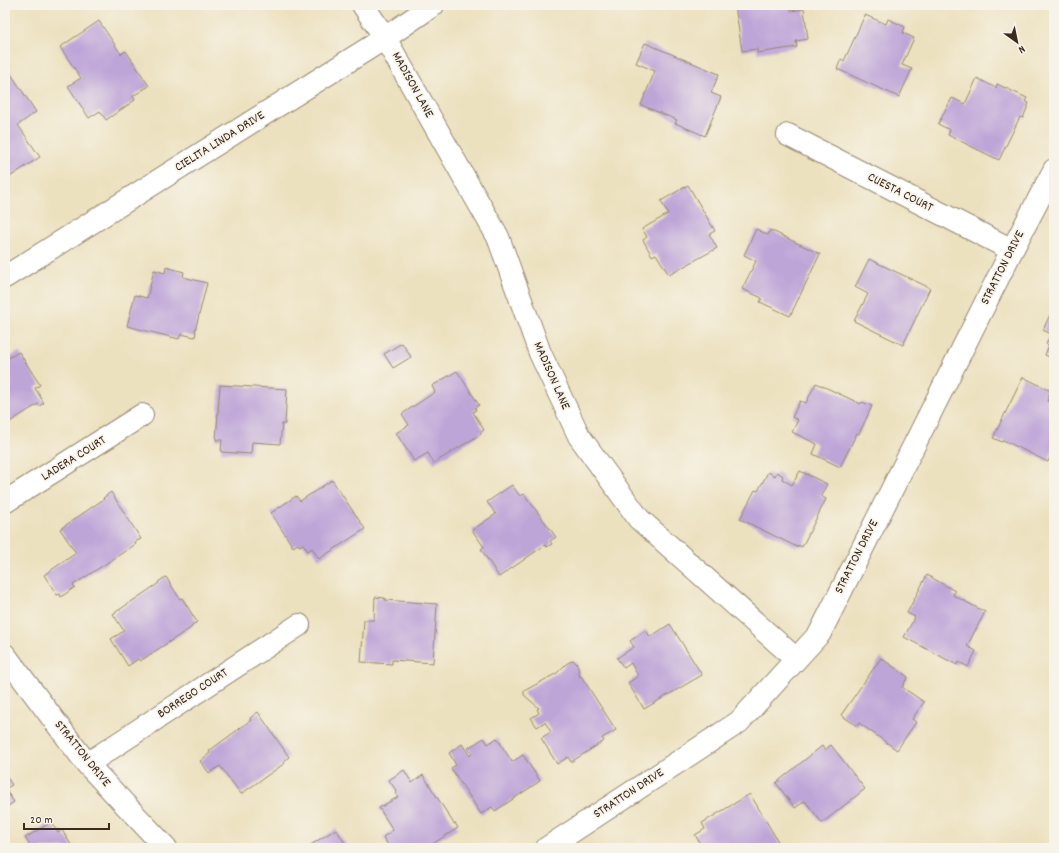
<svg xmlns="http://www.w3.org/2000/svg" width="1059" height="853" font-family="Dekko,sans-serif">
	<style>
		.building { fill: #bea5d8 }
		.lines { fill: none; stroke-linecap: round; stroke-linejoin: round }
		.minor-casing { stroke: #94866e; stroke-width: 24 }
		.minor { stroke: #fff; stroke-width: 22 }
		.labels { text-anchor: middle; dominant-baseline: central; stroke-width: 3.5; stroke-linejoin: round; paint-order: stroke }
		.street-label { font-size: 13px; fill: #3b2a1e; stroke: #f7f3e8 }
	</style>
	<rect width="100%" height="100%" fill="#f7f3e8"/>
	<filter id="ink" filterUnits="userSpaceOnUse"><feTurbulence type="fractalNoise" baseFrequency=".025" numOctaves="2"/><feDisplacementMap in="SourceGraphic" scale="8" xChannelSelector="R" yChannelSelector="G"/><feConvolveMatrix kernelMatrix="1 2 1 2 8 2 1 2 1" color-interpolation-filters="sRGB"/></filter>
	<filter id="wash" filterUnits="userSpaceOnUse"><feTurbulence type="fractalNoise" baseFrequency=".012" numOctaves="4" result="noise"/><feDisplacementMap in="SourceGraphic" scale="16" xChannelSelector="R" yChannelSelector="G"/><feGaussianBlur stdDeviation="0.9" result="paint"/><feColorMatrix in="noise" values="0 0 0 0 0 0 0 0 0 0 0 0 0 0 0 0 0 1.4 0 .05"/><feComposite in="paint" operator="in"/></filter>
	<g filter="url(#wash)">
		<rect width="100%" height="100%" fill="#ece1bf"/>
		<g id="blocks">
			<path class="building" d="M735,5H790L791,11L804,9L808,39L796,41L797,47L757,53V49L742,51Z
				M865,15L886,24L888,19L905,27L903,33L914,38L902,65L912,69L899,97L837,69L841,59L844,61Z
				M99,21L121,54L126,51L149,86L133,96L135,100L106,120L100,111L89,118L68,86L81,78L60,47Z
				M645,43L719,74L711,93L721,97L705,136L675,123L677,120L641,105L655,71L636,63Z
				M5,65L36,112L18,125L40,157L5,180Z
				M977,78L996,88L997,84L1027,98L1025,101L1029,103L1023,118L1020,117L999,160L948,135L950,130L938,124L952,98L965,104Z
				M688,185L715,231L709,234L717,248L669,275L656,254L652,256L643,240L647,237L642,229L668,214L661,201Z
				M756,229L768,235L770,230L820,254L790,316L760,302L762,298L742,289L756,261L744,255Z
				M869,259L930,288L903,345L854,321L868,294L855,287Z
				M166,267L184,272L183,277L207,283L195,331L196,332L195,337L181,334L179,339L127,326L135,295L147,298L154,270L165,273Z
				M1054,306V359L1045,355L1049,345L1046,344L1051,334L1043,330Z
				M402,343L411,357L393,368L384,354Z
				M19,352L40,385L35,388L44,403L39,406L38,404L5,425V360Z
				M457,371L479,405L475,408L476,410L473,412L484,430L480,433L481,434L434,463L428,453L414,461L396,433L409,425L402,414L435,392L432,386Z
				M1023,377L1051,391L1047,401L1054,404V448L1048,462L1003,440L1002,442L993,438Z
				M816,383L861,404L862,402L872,406L859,434L857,433L840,467L813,454L817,444L792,432L798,420L792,417L800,401L806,403Z
				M220,385L287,389L285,424H282L280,444L252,442L251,454L221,452L222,440H216Z
				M800,471L827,484L821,496L826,499L802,547L798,545L797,547L740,519L755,490L758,491L768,472L775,476L777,472L783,476L782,479L792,485Z
				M332,480L365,529L319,559L312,548L308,551L303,544L300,546L298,544L293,547L271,513L296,496L300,501Z
				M512,485L520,496L524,494L556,537L550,541L552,544L547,547L545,545L499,577L481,549L484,547L472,530L496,514L487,502Z
				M111,492L141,539L135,542L136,544L73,585L75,587L61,597L60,594L57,595L44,575L76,553L60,529L104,499L103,498Z
				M927,575L955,591L953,595L985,612L967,646L976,651L968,667L959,662L957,665L904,637L915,617L907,613Z
				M166,577L180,599L182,598L197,622L192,625V627L140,661L138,659L128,666L111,639L124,631L113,614L159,583L158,582Z
				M375,597L385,598V600L437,604L433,663L392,660V664L361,662L364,620H374Z
				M670,624L702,675L644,709L628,683L638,676L631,663L624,668L617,658L634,647L630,641L646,630L650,637Z
				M881,658L908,677L902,687L924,702L912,719L916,722L897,750L859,723L857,726L841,715Z
				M573,660L577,664L580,677L581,676L616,730L602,738L604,741L571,762L568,757L557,764L541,738L551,732L545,722L537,727L531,718L539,713L537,709L539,708L524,695V691L557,673L566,664Z
				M258,712L289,757L284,761L285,763L241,794L220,766L209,773L200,761L210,753L209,751L251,720L250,718Z
				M484,738L488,744L497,738L512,762L523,755L540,781L495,811L492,807L481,814L451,768L456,765L449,753L462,744L470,756L472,754L468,748Z
				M831,745L865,789L822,823L805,801L795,808L776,783L822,746L825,750Z
				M404,770L412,783L423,775L454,824L455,823L458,828L426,848H390L383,837L393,830L379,808L398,797L395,793L397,792L389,780Z
				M5,774L12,785L5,789L14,802L5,808Z
				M750,794L782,848H703L695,835L705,829L702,823Z
				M51,822L58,833L62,830L73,848H32L25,838Z
				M336,829L348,848H306Z"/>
		</g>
	</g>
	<g filter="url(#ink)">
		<use href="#blocks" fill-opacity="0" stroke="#94866e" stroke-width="1"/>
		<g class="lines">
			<defs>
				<path id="minor" d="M363,5L385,38L498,237L540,353L579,436L639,519L796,659
					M788,135L1012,250
					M5,277L385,38L433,5
					M5,502L142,415
					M5,655L87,764L166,848
					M87,764L299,625
					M547,848L739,722L820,633L1012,250L1054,170"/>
			</defs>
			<use href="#minor" class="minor-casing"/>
			<use href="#minor" class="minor"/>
		</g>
	</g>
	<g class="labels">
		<g class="street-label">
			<text transform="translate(412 85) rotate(61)">MADISON LANE</text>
			<text transform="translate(220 142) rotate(-32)">CIELITA LINDA DRIVE</text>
			<text transform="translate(900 193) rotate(27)">CUESTA COURT</text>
			<text transform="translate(1003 268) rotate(-63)">STRATTON DRIVE</text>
			<text transform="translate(551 376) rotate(66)">MADISON LANE</text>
			<text transform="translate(74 459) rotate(-32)">LADERA COURT</text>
			<text transform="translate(857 557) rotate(-63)">STRATTON DRIVE</text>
			<text transform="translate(193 694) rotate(-33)">BORREGO COURT</text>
			<text transform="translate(82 754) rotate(51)">STRATTON DRIVE</text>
			<text transform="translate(629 794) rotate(-33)">STRATTON DRIVE</text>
		</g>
	</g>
	<rect width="1059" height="853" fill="none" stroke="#f7f3e8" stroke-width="20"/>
	<g transform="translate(1017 42) rotate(147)" stroke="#f7f3e8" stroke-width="3" paint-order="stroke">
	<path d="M0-3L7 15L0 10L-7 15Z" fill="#3b2a1e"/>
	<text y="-6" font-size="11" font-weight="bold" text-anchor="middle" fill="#3b2a1e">N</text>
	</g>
	<path d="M24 823v6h85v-6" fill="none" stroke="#3b2a1e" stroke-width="2"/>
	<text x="30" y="823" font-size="12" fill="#3b2a1e" stroke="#f7f3e8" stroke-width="3" paint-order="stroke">20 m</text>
</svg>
